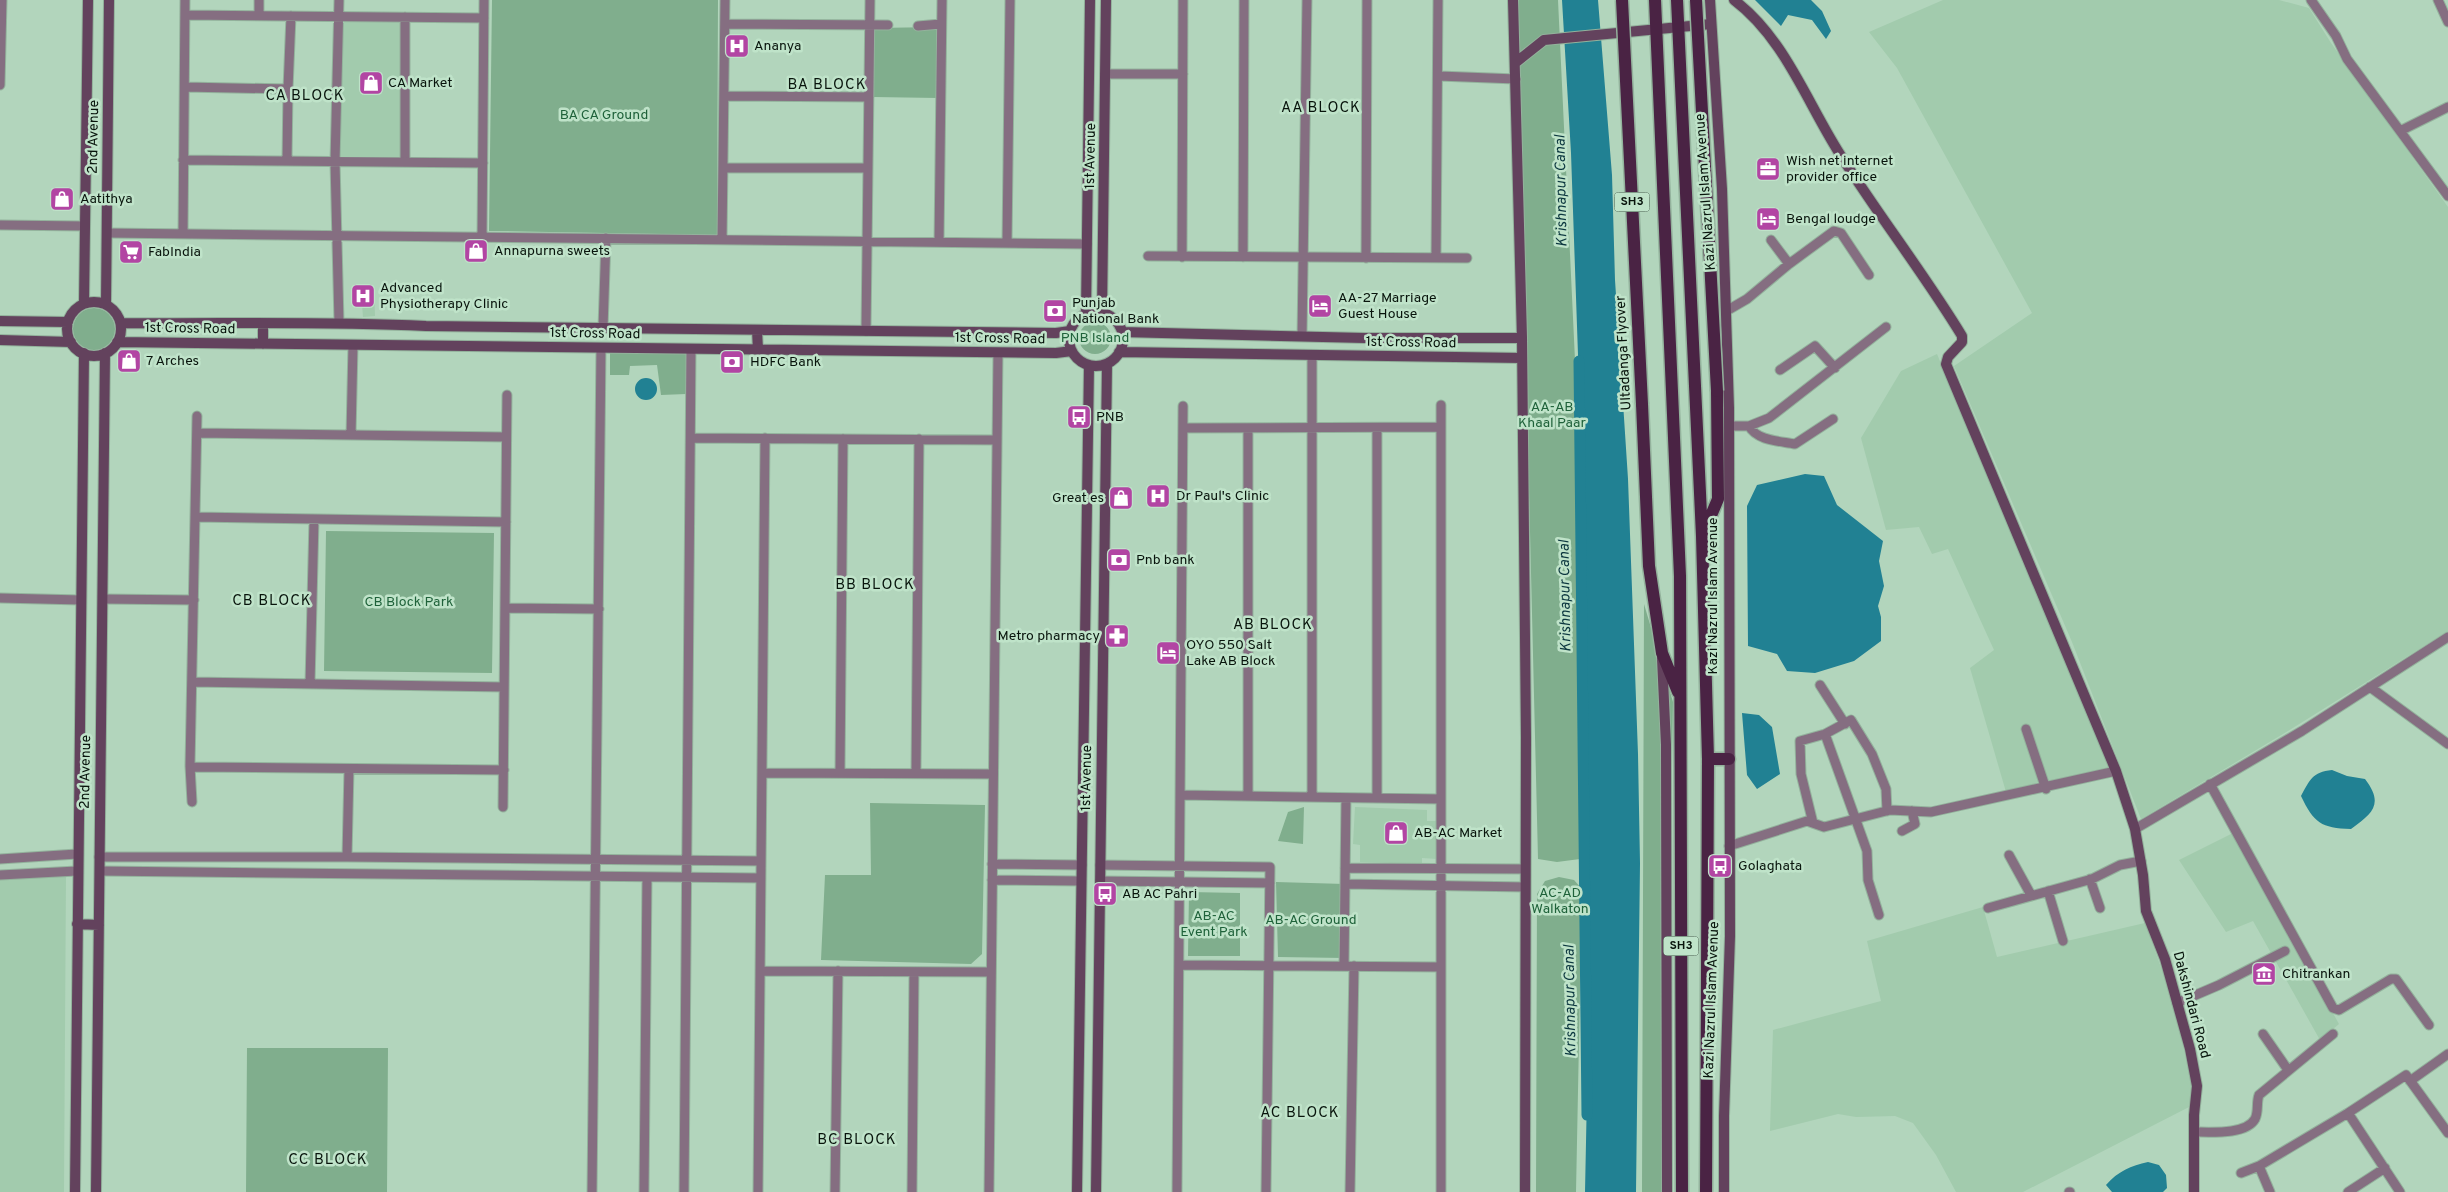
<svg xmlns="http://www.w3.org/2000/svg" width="2448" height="1192" font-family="Overpass,sans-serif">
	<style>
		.built { fill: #a2cbad }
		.green { fill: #80ae8d }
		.water { fill: #218193 }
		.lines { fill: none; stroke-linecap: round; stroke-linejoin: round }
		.canal { stroke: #218193; stroke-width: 11 }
		.street-casing { stroke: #93b29c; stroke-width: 11 }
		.secondary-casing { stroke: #93b29c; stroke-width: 12 }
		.primary-casing { stroke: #93b29c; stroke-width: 15 }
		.street { stroke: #856e81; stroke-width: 9 }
		.secondary { stroke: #63425d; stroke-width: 10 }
		.primary { stroke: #4a2344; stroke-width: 12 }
		.primary-bridge-casing { stroke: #93b29c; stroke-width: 15; stroke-linecap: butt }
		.primary-bridge { stroke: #4a2344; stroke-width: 12 }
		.labels { text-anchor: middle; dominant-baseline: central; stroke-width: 5; stroke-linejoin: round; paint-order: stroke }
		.shield { fill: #bfe3c9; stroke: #3f5245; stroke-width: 1 }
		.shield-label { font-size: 12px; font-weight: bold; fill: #08140c }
		.poi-label { font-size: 14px; fill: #08140c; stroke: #bfe3c9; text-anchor: start }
		.park-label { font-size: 14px; fill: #1f623a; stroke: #bfe3c9 }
		.street-label { font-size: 14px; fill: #08140c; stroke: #bfe3c9 }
		.neighbourhood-label { font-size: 15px; letter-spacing: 1px; fill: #08140c; stroke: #bfe3c9 }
		.water-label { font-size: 15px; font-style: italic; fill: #0c373f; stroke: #bfe3c9 }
	</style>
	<rect width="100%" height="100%" fill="#b2d5bc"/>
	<path class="built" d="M1943,0H2279L2309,8L2331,43L2448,207V631L2288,731L2141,819L2072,642L1954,366L2032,313L1897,68L1869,32Z
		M343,19L403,20L402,159L339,157Z
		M374,287L375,316L363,317L362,304L353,305L352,289Z
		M1937,354L1999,505L2111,771L2006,792L1970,668L1994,650L1948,549L1932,554L1919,527L1886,530L1861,438L1901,371Z
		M1355,807L1427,810V821H1438L1437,859L1422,858V864L1360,862V845L1353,844Z
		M2233,833L2339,1024L2320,1040L2253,921L2226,932L2179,860Z
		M0,873L66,874L64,1192H0Z
		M1983,907L1997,957L2145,923L2163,973L2181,1037L2192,1086L2191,1106L2023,1192H1956L1936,1155L1913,1123L1895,1116L1856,1117L1838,1114L1770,1131L1773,1030L1881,1001L1867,941Z"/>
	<path class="green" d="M492,0H718L717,235L489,231Z
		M1517,0H1558L1575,360L1584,853L1580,859L1557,862L1538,859Z
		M939,27L938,98L873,97L874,28Z
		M73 329a21 21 0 1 1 42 0a21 21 0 1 1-42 0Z
		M1079 338a16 16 0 1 1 32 0a16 16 0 1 1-32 0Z
		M610,351L688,352L686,394L661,395L657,365L630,366L629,375H610Z
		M326,531L494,533L492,673L324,671Z
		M1644,604L1673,702L1670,898L1671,1192H1642Z
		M870,803L985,805L982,954L971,964L821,960L825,875H871Z
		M1304,807L1303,844L1278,841L1288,812Z
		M1559,877L1574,880L1582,889L1576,1192H1536L1537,894L1545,881Z
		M1276,882L1345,884L1344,958L1278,957Z
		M1189,892L1240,893V956H1188Z
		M247,1048H388L387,1192H246Z"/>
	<path class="water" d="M1562,0H1598L1612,175L1615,280L1628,479L1638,754L1640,863L1636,1192H1585L1590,943L1583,678V499L1571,153Z
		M1755,0H1811L1822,11L1831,31L1826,39L1812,20L1788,15L1781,26Z
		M635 389a11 11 0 1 1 22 0a11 11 0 1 1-22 0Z
		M1805,474L1824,476L1837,505L1883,541L1879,561L1884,586L1878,606L1881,617V641L1854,661L1815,673L1787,671L1777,654L1748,646L1747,506L1757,485Z
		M1742,713L1759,715L1772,727L1780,774L1757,789L1747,775Z
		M2332,770L2347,776L2365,779C2384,804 2373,813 2351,829C2321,828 2314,823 2301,796C2310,780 2312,772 2332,770Z
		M2148,1162L2159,1165L2166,1175L2167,1188L2163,1192H2112L2106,1185C2118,1171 2131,1166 2148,1162Z"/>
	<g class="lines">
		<path class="canal" d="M1579,361L1587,1115"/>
		<defs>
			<path id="street" d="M2311,0L2336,36L2347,59L2448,196
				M2438,0L2448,22
				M185,15L484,18
				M259,16V0
				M725,24L888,25
				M918,26L941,24
				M1105,74H1183
				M1439,76L1516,79
				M0,85L2,0
				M185,87L288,89L287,161
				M288,89L291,16
				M724,96L869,97
				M2400,131L2448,107
				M183,160L483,163
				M405,162V17
				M723,168H868
				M0,225L85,226
				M107,233L1087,244
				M183,234L185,0
				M482,237L484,0
				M722,240L725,0
				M1771,240L1789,264
				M939,242L942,0
				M1007,243L1010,0
				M1148,256L1467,258
				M1182,257L1183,0
				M1243,257L1244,0
				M1366,258L1367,0
				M1436,258L1438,0
				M1728,310L1747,299L1789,264L1834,231L1841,233L1869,275
				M339,322L335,162L339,0
				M603,328L606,238
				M866,331L870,0
				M1302,336L1307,0
				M1312,356V797
				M1780,370L1815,346L1835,368
				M1441,405V1192
				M1729,426H1749L1769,418L1886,327
				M1749,426C1757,441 1780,441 1795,444L1833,419
				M1183,428L1441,427
				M1248,428V796
				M1377,428V798
				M197,433L506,437
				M351,435L353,345
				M691,438L997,440
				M196,517L506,522
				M0,598L81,600
				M103,599L194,600
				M505,608L599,609
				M192,682L504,687
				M310,684L314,519
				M1820,685L1845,724
				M2370,687L2448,744
				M2026,729L2046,789
				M1825,734L1867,851L1868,880L1879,915
				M191,767L504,770
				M762,773L993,774
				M840,773L843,439
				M916,773L919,439
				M2210,784L2333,1008L2339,1010L2391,979H2396L2429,1025
				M1180,795L1441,799
				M192,802L190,766L197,416
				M503,807L507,395
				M1813,823L1801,774L1800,741L1825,734L1851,720L1872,754L1886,789L1887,811
				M2135,829L2302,731L2448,637
				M1902,831L1915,824L1912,811
				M1729,846L1807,821L1824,827L1890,810L1931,812L2116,771
				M2009,855L2031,895
				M99,857H347L761,861
				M347,857L349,769
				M0,859L77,854
				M992,864L1082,865
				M1100,865L1270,867L1266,1192
				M1345,868L1525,869
				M100,871L761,878
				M0,875L77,871
				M2090,879L2100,908
				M992,880L1081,881
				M1100,881L1270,883
				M1345,884L1525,887
				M2048,891L2063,941
				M1988,908L2092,879L2120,865L2141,861
				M1179,965L1441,967
				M1344,966L1346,798
				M760,971L991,972
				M2177,1003L2219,985L2285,951
				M2263,1034L2288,1070
				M2410,1081L2448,1054
				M2348,1113L2400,1192
				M2194,1132C2210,1132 2246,1135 2255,1119C2259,1111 2256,1103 2259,1095L2333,1034
				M2241,1173L2259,1166
				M592,1192L601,348
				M644,1192L647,877
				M684,1192L691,349
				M758,1192L765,438
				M835,1192L838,971
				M912,1192L914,972
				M989,1192L998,353
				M1177,1192L1183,406
				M1350,1192L1354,966
				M2069,1192H2070
				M2270,1192L2259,1166L2348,1113L2406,1075L2448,1133
				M2348,1192L2385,1168"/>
			<path id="secondary" d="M1513,0L1522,338L1526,737L1525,1192
				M1710,0L1722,189L1729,408L1730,936L1724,1116V1192
				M1734,0C1786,39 1808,106 1843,159C1881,219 1925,275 1962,336V342L1948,357L1946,364L2116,771L2135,829L2143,875L2146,911L2165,959L2190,1049L2197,1086L2194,1115V1192
				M1515,63L1544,40L1711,24
				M67 329a27 27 0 1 1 54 0a27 27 0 1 1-54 0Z
				M84,304L88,0
				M106,304L109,0
				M1069 339a27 27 0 1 1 54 0a27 27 0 1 1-54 0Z
				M1102,313L1106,0
				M1086,314L1090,0
				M0,321L68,322
				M121,323C223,324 324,321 426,326L1056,333L1070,331
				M263,324V344
				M757,330L758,350
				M1122,332L1365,338H1522
				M0,340L71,342
				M117,342L1056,353L1072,351
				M1119,352L1522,358
				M1662,658L1666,745L1667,1192
				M77,924L99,925
				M75,1192L84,353
				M96,1192L105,353
				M1077,1192L1089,365
				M1096,1192L1107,364"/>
			<path id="primary" d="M1655,0L1680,576L1682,1192
				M1677,0L1702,536L1708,759L1706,1192
				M1642,404L1649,566L1662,653L1678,692
				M1704,532L1718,499L1717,391
				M1708,759H1729"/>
		</defs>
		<use href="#street" class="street-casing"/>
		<use href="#secondary" class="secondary-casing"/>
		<use href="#primary" class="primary-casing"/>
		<use href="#street" class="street"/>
		<use href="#secondary" class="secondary"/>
		<use href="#primary" class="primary"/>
		<defs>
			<path id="primary-bridge" d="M1622,0L1642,404
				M1696,0L1717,391"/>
		</defs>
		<use href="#primary-bridge" class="primary-bridge-casing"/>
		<use href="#primary-bridge" class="primary-bridge"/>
	</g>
	<defs>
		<symbol id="hospital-square" viewBox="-11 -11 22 22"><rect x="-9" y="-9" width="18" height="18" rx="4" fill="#b245a3" stroke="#bfe3c9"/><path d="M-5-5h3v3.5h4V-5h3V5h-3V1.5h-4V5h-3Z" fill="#fff"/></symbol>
		<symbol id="shop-square" viewBox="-11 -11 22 22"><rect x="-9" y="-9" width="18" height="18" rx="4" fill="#b245a3" stroke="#bfe3c9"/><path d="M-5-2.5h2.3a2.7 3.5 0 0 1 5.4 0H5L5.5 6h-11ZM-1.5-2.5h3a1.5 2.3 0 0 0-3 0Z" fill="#fff"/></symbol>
		<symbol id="office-square" viewBox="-11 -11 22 22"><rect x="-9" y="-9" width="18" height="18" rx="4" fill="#b245a3" stroke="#bfe3c9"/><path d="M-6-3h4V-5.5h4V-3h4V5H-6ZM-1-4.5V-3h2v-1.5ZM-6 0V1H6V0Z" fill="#fff"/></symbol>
		<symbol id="hotel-square" viewBox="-11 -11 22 22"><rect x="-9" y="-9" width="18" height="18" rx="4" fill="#b245a3" stroke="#bfe3c9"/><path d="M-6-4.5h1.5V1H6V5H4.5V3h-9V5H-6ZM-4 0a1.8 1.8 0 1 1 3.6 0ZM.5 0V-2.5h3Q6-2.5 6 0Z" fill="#fff"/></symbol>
		<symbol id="supermarket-square" viewBox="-11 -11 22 22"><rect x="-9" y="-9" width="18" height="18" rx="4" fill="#b245a3" stroke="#bfe3c9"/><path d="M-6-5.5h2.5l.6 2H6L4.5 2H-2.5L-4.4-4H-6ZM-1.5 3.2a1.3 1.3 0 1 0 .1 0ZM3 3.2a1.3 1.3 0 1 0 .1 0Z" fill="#fff"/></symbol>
		<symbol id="bank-square" viewBox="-11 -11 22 22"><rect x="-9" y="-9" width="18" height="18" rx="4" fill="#b245a3" stroke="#bfe3c9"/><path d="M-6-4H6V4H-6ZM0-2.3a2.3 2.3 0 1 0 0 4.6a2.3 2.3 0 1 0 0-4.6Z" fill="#fff"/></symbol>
		<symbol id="bus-square" viewBox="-11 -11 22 22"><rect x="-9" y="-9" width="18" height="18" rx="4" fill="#b245a3" stroke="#bfe3c9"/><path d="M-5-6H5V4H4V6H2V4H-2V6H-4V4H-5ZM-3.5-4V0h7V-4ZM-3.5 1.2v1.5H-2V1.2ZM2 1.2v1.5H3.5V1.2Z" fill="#fff"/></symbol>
		<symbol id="pharmacy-square" viewBox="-11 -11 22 22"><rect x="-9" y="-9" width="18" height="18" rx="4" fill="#b245a3" stroke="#bfe3c9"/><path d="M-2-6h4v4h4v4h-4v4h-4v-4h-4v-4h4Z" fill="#fff"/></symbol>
		<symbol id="museum-square" viewBox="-11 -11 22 22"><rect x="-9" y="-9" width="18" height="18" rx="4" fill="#b245a3" stroke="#bfe3c9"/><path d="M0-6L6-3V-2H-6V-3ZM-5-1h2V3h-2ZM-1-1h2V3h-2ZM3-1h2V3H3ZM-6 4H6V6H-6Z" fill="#fff"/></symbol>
	</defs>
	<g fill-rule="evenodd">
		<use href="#hospital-square" x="723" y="32" width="28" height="28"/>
		<use href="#shop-square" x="357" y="69" width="28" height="28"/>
		<use href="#office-square" x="1754" y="155" width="28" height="28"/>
		<use href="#shop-square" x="48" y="185" width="28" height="28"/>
		<use href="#hotel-square" x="1754" y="205" width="28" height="28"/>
		<use href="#shop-square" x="462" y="237" width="28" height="28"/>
		<use href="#supermarket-square" x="117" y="238" width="28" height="28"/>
		<use href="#hospital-square" x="349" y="282" width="28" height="28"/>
		<use href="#hotel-square" x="1306" y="292" width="28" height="28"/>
		<use href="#bank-square" x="1041" y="297" width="28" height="28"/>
		<use href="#shop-square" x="115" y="347" width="28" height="28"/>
		<use href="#bank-square" x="718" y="348" width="28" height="28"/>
		<use href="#bus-square" x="1065" y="403" width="28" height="28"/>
		<use href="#hospital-square" x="1144" y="482" width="28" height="28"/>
		<use href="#shop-square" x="1107" y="484" width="28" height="28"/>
		<use href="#bank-square" x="1105" y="546" width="28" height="28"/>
		<use href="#pharmacy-square" x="1103" y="622" width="28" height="28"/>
		<use href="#hotel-square" x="1154" y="639" width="28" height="28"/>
		<use href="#shop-square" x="1382" y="819" width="28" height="28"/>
		<use href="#bus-square" x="1706" y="852" width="28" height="28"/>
		<use href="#bus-square" x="1091" y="880" width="28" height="28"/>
		<use href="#museum-square" x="2250" y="960" width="28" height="28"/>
	</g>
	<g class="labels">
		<g class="shield">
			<rect x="1614.5" y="192.5" width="35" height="19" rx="4"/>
			<rect x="1663.5" y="936.5" width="35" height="19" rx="4"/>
		</g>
		<g class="shield-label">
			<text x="1632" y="202">SH3</text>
			<text x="1681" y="946">SH3</text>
		</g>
		<g class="poi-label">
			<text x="754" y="46">Ananya</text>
			<text x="388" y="83">CA Market</text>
			<text x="1786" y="161">Wish net internet<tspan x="1786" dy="16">provider office</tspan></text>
			<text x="80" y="199">Aatithya</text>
			<text x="1786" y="219">Bengal loudge</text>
			<text x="494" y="251">Annapurna sweets</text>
			<text x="148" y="252">FabIndia</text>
			<text x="380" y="288">Advanced<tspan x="380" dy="16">Physiotherapy Clinic</tspan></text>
			<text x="1338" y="298">AA-27 Marriage<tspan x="1338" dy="16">Guest House</tspan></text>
			<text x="1072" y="303">Punjab<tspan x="1072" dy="16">National Bank</tspan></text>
			<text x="146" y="361">7 Arches</text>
			<text x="750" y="362">HDFC Bank</text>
			<text x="1096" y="417">PNB</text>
			<text x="1176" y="496">Dr Paul's Clinic</text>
			<text x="1104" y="498" text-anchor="end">Great es</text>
			<text x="1136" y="560">Pnb bank</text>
			<text x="1100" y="636" text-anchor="end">Metro pharmacy</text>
			<text x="1186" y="645">OYO 550 Salt<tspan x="1186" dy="16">Lake AB Block</tspan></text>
			<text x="1414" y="833">AB-AC Market</text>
			<text x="1738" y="866">Golaghata</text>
			<text x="1122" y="894">AB AC Pahri</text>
			<text x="2282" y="974">Chitrankan</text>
		</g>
		<g class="park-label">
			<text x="604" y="115">BA CA Ground</text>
			<text x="1095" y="338">PNB Island</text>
			<text x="1552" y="407">AA-AB<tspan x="1552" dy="16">Khaal Paar</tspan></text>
			<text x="409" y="602">CB Block Park</text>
			<text x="1560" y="893">AC-AD<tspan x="1560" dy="16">Walkaton</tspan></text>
			<text x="1214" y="916">AB-AC<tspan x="1214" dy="16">Event Park</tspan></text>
			<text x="1311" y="920">AB-AC Ground</text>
		</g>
		<g class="street-label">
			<text transform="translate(94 137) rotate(-89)">2nd Avenue</text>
			<text transform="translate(1091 156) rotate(-89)">1st Avenue</text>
			<text transform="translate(1706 192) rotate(-94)">Kazi Nazrul Islam Avenue</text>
			<text transform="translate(190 329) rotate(1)">1st Cross Road</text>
			<text transform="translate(595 334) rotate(1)">1st Cross Road</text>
			<text transform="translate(1000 339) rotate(1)">1st Cross Road</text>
			<text transform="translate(1411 343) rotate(1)">1st Cross Road</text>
			<text transform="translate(1624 353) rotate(-93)">Ultadanga Flyover</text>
			<text transform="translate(1713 596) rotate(-90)">Kazi Nazrul Islam Avenue</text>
			<text transform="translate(86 772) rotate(-89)">2nd Avenue</text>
			<text transform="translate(1087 778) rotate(-89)">1st Avenue</text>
			<text transform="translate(1712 1000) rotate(-88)">Kazi Nazrul Islam Avenue</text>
			<text transform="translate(2191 1005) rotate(75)">Dakshindari Road</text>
		</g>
		<g class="neighbourhood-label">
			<text x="827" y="85">BA BLOCK</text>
			<text x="305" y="96">CA BLOCK</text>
			<text x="1321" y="108">AA BLOCK</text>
			<text x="875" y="585">BB BLOCK</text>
			<text x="272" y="601">CB BLOCK</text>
			<text x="1273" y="625">AB BLOCK</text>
			<text x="1300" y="1113">AC BLOCK</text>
			<text x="857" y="1140">BC BLOCK</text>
			<text x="328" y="1160">CC BLOCK</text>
		</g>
		<g class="water-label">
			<text transform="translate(1562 191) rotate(-91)">Krishnapur Canal</text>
			<text transform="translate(1566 596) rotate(-91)">Krishnapur Canal</text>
			<text transform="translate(1571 1001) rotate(-91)">Krishnapur Canal</text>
		</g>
	</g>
</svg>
